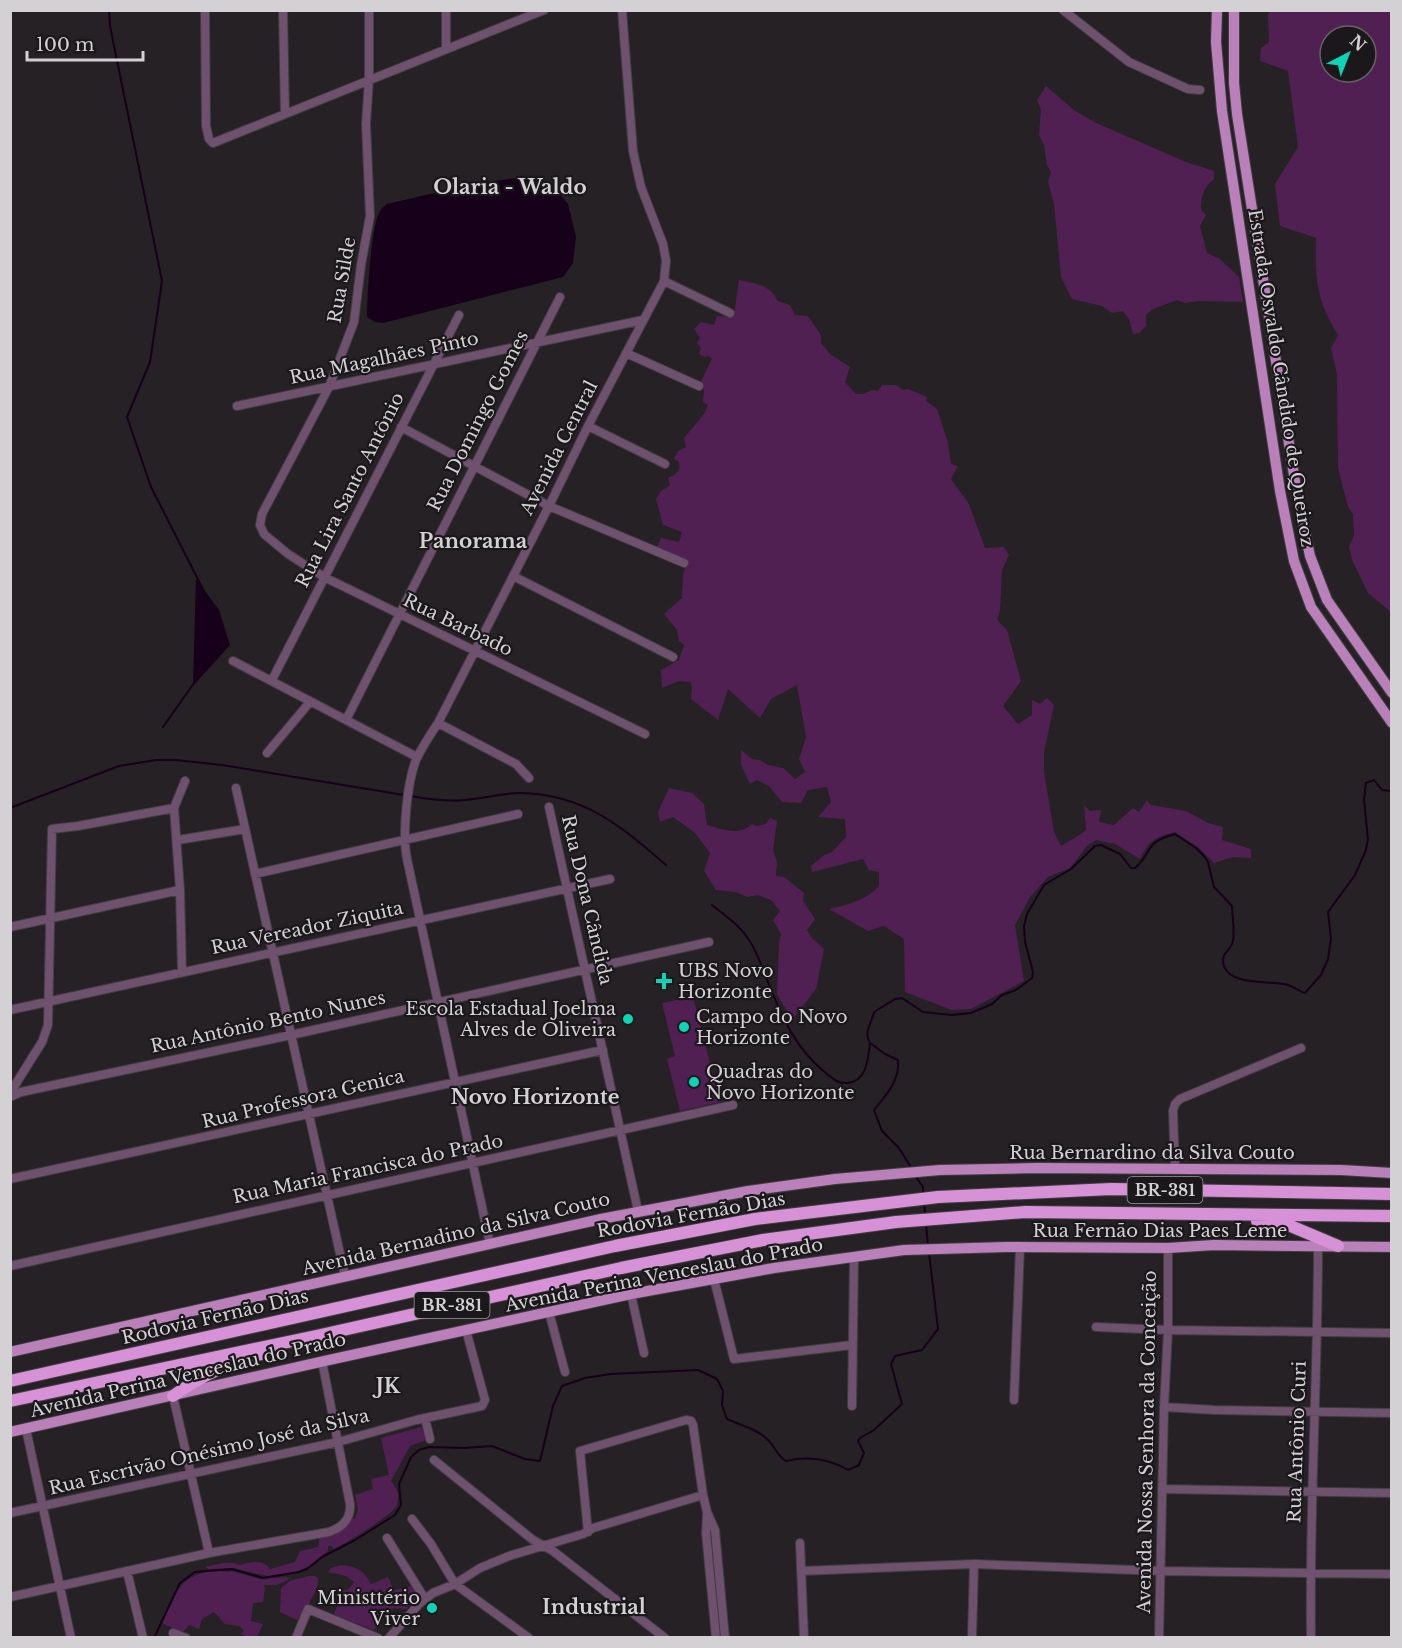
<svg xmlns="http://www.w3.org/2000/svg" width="1402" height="1648" font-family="'Libre Baskerville',serif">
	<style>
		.green { fill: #512052; fill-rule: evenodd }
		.water { fill: #170019 }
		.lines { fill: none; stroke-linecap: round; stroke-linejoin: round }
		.stream { stroke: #170019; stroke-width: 2 }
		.minor-casing { stroke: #413d41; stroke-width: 10 }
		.major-casing { stroke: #413d41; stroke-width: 12 }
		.highway-casing { stroke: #413d41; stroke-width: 14 }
		.minor { stroke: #6e526d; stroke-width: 8 }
		.major { stroke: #b980b9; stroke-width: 10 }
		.highway { stroke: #d792d7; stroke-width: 12 }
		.poi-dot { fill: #0cd5b5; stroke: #1b181b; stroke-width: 2 }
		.labels { text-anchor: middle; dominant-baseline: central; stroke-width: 4.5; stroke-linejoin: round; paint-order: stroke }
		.shield { fill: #1b181b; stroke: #9c9a9c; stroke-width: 1.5 }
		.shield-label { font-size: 16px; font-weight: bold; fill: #d3d1d3 }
		.street-label { font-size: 18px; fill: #d3d1d3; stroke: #1b181b }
		.poi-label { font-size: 18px; fill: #d3d1d3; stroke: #1b181b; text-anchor: start }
		.neighbourhood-label { font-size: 20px; font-weight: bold; fill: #d3d1d3; stroke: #1b181b }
	</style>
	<rect width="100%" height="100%" fill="#252125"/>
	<path class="green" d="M1390,10L1392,13L1391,612L1368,593L1353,562L1349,547L1354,535L1353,514L1348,507L1338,468L1337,374L1331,348L1338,335C1316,300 1315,278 1316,238L1280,226L1275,184L1298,147L1288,71L1260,61L1261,48L1269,42L1268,15L1270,11ZM1330,36H1366V72H1330Z
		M1046,86L1074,110L1094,122L1186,162L1214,171V179C1203,188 1201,196 1201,210L1206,215L1200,226L1207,253L1220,259L1239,277L1243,302L1198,301L1185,303L1177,300L1153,309L1146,315V326L1139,333L1133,334L1129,319L1123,311L1112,313L1102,306L1072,299L1061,277L1054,204L1048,182L1051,172L1047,165L1044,145L1039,135L1041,110L1037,100Z
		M739,280C757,284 769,284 778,301L790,305L795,315L808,316L821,335V343L830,354L850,367L845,382L856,394H863L872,390L878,391L882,385H896L903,390L908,389L927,397L926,401L937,409L948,443L951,464L958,466L951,479L969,504L985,548L1004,547L1009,555L1002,570L1000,610L997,620L1007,630L1021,681L1003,706L1018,724L1032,715V700L1040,704L1047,698L1054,705L1044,752V772L1054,832L1061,846C1070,840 1078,837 1086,830L1084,805L1090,811L1101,810L1099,822L1114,825L1133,808L1139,812L1147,800L1151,805L1186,811L1208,823L1223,827L1222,840L1251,849V858L1233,857L1214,863L1198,847L1175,832C1155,837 1149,840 1140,859L1115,844L1096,840L1087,846L1070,868L1048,877L1030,897L1015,925L1024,981L971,1009L952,1010L905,992L904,939L884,926L868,931L829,909C849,904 865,901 879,886V872L869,870L863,859L812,872L811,866L824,855L832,852L846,837L845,819L818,817L831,802L827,787L808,790L801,803L782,802L769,786L757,780L750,784L741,765V750L752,759L760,760L768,765L783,768L795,779L805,772L799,759L806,737L797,685L771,699L760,718L728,689L718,720L691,699L692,688L690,682L679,681L662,688L661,670L679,660L684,645L679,641L677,630L664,614L682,598L683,575L687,561L657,547L661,538L679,542L682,532L663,525L656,499L661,491L670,485L668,478C676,474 681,472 679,462L674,459L678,451L686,447L684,438L704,414L708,405L703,402L704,387L701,382L712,358L708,356L705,357L699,354L701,348L697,343L700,338L694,329L701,322L714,325L717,316L729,317L734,315Z
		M669,788L692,793L704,804L707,825C723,829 739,837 752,824L756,826L766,824L770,818L777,821L773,850L777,862L776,876L784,877L804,893L803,901L815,919L807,930L811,937L824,949L816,989L792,1020L777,994L779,943L781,934L773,920L780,911L771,900L758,895L747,897L736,892L716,890L704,871L710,853L695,833L673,817L660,822L658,812Z
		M693,997L720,1102L680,1111L667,1059L675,1056L662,1003Z
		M421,1427L426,1440L410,1446L391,1481C397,1489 401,1496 396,1507C391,1515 343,1546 333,1549L332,1546H328V1551L309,1566L296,1572L268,1576L232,1568L209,1569L205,1567C216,1564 230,1560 240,1565C251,1562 262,1559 270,1569L295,1562L300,1551L318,1547L320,1534L350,1518L355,1519L358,1510L355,1495L373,1489L371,1479L389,1475L381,1438Z
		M341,1565C357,1567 364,1570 371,1584L388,1577L394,1590L413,1586L420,1596L406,1609C392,1607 384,1609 375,1619L379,1624L374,1630L334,1615L342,1591L349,1589L354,1582L346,1576L328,1572L331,1568Z
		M213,1570L228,1572L231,1571L261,1579L287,1577L288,1580L277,1585H264L265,1588L263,1602L253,1603L251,1621L263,1624L257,1637H247L241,1634L244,1630L239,1626L225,1624L214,1612L202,1619L199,1629L189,1625L182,1633L162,1623C177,1593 176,1578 213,1570Z
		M309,1576H315L318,1578C319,1592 305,1609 297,1620L280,1612L281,1588L290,1581Z"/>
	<path class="water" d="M524,177L553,186L568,204L576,237L573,263L563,277L383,323L375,322L367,317C367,298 371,225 380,211C382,208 384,206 387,204L473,184Z
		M196,579L219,610L230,645L193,686Z"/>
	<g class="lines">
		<path class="stream" d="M109,10L110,26L162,281L150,362L127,417L151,487L207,597
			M163,727L194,683
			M410,796C427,799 448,802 465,800C483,799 502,793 520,793C584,794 621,826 666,865
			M10,808L119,766L156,760H176L222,765L404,795
			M712,905C725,916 740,925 749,940C758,953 762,968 768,982C782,1017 796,1050 827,1074C833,1079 839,1084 847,1083C867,1082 868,1059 870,1043C863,1033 872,1023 874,1012L895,999L902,998L923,1012L952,1015L971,1013L992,1004L1002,995L1016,990L1032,978L1033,972L1025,942L1024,926L1027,914L1044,885L1071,869L1095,846L1101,845L1120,854L1131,868H1135C1154,852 1142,843 1175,834L1196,848L1204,856L1208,862L1214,887L1232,906C1232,916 1236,934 1232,944C1230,950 1223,953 1223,960C1223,986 1268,981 1284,984C1293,985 1297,991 1305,993L1321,975L1328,959L1331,939L1328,912L1355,875L1366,850L1368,839L1364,800L1366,783L1374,780L1382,790L1392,791
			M870,1043L885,1054L898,1060C900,1081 886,1095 874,1110L882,1131L899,1148L912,1169
			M916,1177L923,1187V1193
			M924,1202L925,1214
			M926,1223L928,1247
			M154,1638L180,1583L195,1572L232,1569L263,1578L299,1572L307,1569L322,1557L355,1540L395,1515L401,1505L399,1484L411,1457L419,1450L429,1447L463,1448L492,1446L525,1459L540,1461L553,1406L562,1386L585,1378L611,1374L698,1370L717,1379L723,1391L722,1405L727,1419C740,1425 757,1429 767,1439C775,1446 777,1456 786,1461C808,1456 828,1458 848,1470L859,1465L864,1453L858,1441L860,1438L874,1430L902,1404L891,1364L895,1356L922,1350L938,1329L929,1253"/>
		<defs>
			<path id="minor" d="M205,10L206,126L209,139L213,143L544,10
				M283,10L285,114
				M369,10V79L366,124L370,216L361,265L354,322L329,387L262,514L260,525L264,534L288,554L324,577L645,734
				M446,10V49
				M1063,10L1129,62L1188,89L1200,90
				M664,281L730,313
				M626,353L699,386
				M237,406L643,320
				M588,426L665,464
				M401,427L549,506L684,563
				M513,576L673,657
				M233,661L417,757
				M272,680L459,315
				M346,720L560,297
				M438,723L516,764L529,778
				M267,753L310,702
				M236,788L345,1276
				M549,807L638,1211
				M178,840L245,829
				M255,874L518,814
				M10,927L180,890
				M182,972L180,890L174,808L185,781
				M10,1010L610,879
				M10,1093L42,1042L48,1025L52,829L78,826L174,808
				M10,1097L21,1092L291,1035L709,942
				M1175,1169L1173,1111L1175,1104L1180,1099L1301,1048
				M10,1179L603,1050
				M490,1244L407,859C402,835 407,783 416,760C422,747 430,735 438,723L549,506L588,426L664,281L666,261L663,244L641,187L633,151L622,10
				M10,1266L733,1105
				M714,1279L734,1359L852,1345
				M631,1294L644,1353
				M549,1312L565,1372
				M1096,1327L1168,1330L1392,1333
				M173,1396L209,1553
				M1014,1400L1020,1247
				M852,1406L854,1258
				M1164,1407L1215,1410L1392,1413
				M425,1418L430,1439
				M26,1429L71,1638
				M434,1460L533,1540L553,1551L665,1638
				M1162,1489L1392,1493
				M10,1513L338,1442L416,1420L482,1406L485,1400L466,1330
				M707,1515L706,1533L716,1638
				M412,1519L431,1544L455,1584L529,1638
				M588,1532L580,1451L686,1420L691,1421L693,1425L703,1495L707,1512L715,1530L725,1638
				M387,1538L425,1599
				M800,1543L804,1638
				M127,1571L143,1638
				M801,1571L974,1564L1161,1571L1392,1574
				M10,1597L209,1553L329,1532C343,1527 351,1519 350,1504L322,1361
				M173,1633L186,1638
				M296,1638L308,1609L378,1638
				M389,1638L420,1603L433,1593L455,1584L480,1568L509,1556L583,1534L593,1528L703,1495
				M972,1638L974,1564
				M1159,1638L1164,1407L1168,1330V1248
				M1311,1638C1309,1507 1318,1377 1318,1247"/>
			<path id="major" d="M1217,10L1216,42L1222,111L1280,491L1294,561L1311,607L1392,723
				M1234,10V83L1237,114L1296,488L1310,556L1327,600L1392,693
				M10,1352L601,1219L748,1191L835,1179L940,1170L1037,1168L1341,1170L1392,1173
				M10,1432L329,1360L631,1294L774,1268L904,1250L1006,1247L1168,1248L1214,1245L1392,1247"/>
			<path id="highway" d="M1257,1221L1286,1224L1338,1246
				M10,1381L615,1246L755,1219L938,1197L1111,1189L1392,1194
				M173,1396C202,1375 227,1364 261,1354
				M10,1401L316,1336L621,1268L763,1240L896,1222L1025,1212L1392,1216"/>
		</defs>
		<use href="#minor" class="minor-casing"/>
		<use href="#major" class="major-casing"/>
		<use href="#highway" class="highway-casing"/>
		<use href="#minor" class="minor"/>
		<use href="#major" class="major"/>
		<use href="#highway" class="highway"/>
	</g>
	<g class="poi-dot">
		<path d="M661 972h6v6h6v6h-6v6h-6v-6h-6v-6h6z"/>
		<circle cx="628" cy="1019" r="6"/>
		<circle cx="684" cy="1027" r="6"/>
		<circle cx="694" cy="1082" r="6"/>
		<circle cx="432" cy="1608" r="6"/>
	</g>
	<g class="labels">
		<g class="shield">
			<rect x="1127.5" y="1177" width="75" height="26" rx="4.5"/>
			<rect x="414.5" y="1292" width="75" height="26" rx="4.5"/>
		</g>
		<g class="shield-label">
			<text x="1165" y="1190">BR-381</text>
			<text x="452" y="1305">BR-381</text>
		</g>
		<g class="street-label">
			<text transform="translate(342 280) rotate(-80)">Rua Silde</text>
			<text transform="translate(384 358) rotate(-12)">Rua Magalhães Pinto</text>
			<text transform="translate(1281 378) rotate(81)">Estrada Osvaldo Cândido de Queiroz</text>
			<text transform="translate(478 421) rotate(-63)">Rua Domingo Gomes</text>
			<text transform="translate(559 448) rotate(-63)">Avenida Central</text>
			<text transform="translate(350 490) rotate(-63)">Rua Lira Santo Antônio</text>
			<text transform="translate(458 625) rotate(26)">Rua Barbado</text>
			<text transform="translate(587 900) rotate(77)">Rua Dona Cândida</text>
			<text transform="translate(307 928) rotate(-12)">Rua Vereador Ziquita</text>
			<text transform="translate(268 1022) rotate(-12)">Rua Antônio Bento Nunes</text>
			<text transform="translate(303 1099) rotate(-13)">Rua Professora Genica</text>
			<text x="1152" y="1153">Rua Bernardino da Silva Couto</text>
			<text transform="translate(368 1169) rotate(-12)">Rua Maria Francisca do Prado</text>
			<text transform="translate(691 1215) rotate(-10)">Rodovia Fernão Dias</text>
			<text x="1160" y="1231">Rua Fernão Dias Paes Leme</text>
			<text transform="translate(456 1234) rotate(-13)">Avenida Bernadino da Silva Couto</text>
			<text transform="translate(664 1275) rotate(-11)">Avenida Perina Venceslau do Prado</text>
			<text transform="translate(215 1317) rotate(-13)">Rodovia Fernão Dias</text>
			<text transform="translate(188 1375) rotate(-13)">Avenida Perina Venceslau do Prado</text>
			<text transform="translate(1147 1442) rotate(-89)">Avenida Nossa Senhora da Conceição</text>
			<text transform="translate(1297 1442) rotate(-88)">Rua Antônio Curi</text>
			<text transform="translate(209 1452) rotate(-13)">Rua Escrivão Onésimo José da Silva</text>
		</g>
		<g class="poi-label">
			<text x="678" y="971">UBS Novo<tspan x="678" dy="21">Horizonte</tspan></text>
			<text x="616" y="1009" text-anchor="end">Escola Estadual Joelma<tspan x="616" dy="21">Alves de Oliveira</tspan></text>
			<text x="696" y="1017">Campo do Novo<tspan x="696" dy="21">Horizonte</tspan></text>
			<text x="706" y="1072">Quadras do<tspan x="706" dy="21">Novo Horizonte</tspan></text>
			<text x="420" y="1598" text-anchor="end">Ministtério<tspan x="420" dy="21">Viver</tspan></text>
		</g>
		<g class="neighbourhood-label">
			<text x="510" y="187">Olaria - Waldo</text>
			<text x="473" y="541">Panorama</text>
			<text x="535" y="1097">Novo Horizonte</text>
			<text x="388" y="1386">JK</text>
			<text x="594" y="1607">Industrial</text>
		</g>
	</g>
	<rect width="1402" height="1648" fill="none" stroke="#d3d1d3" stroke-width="24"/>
	<g transform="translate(1348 54) rotate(42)"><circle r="28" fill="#1b181b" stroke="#656265" stroke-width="1.5"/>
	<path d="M0-4.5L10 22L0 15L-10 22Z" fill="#0cd5b5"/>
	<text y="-9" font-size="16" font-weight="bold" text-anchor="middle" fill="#d3d1d3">N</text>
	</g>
	<path d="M27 51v9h116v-9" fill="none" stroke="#d3d1d3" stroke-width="3"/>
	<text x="36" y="51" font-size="18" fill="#d3d1d3" stroke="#1b181b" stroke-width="4.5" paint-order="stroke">100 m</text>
</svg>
